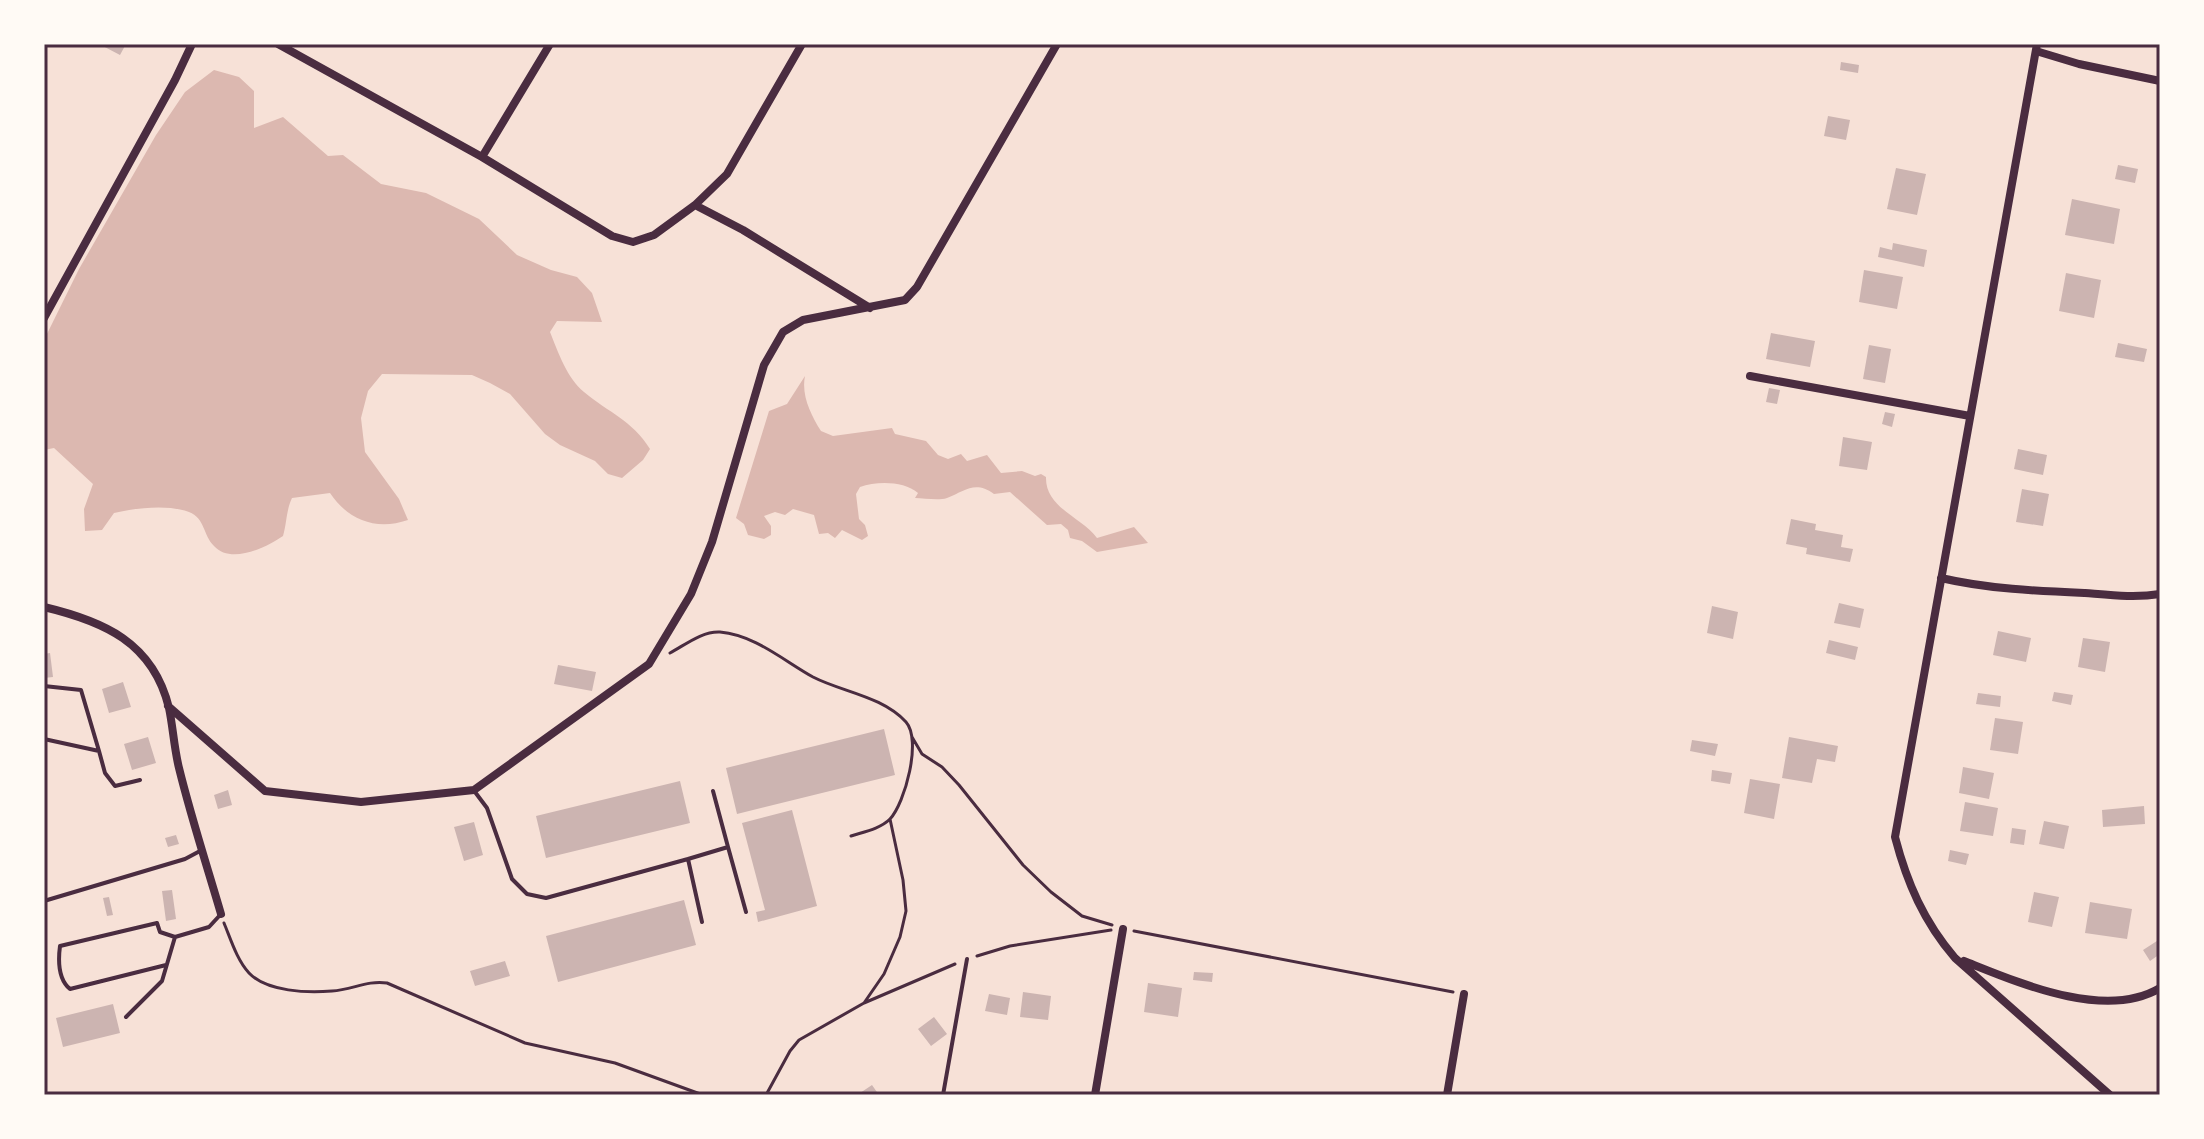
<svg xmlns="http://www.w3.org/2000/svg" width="2204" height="1139" font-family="Montserrat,sans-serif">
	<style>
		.water { fill: #dcb8b0 }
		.building { fill: #ccb4b1 }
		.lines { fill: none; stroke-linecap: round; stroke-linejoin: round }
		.path { stroke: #4a2c40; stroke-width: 3 }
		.service { stroke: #4a2c40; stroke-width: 4 }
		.minor { stroke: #4a2c40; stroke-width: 8 }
		.neatline { fill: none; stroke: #4a2c40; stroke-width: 3 }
	</style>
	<rect width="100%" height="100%" fill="#f7e1d7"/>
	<path class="water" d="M214,70L239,77L254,91V128L283,117L328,156L343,155L381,184L426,193L479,219L517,255L551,270L577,277L592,293L602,322L557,321L550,332C558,352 567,378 584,392C609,413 632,420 650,449L643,460L622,478L608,474L595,461L560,445L545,434L510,394L490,383L472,375L382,374L368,391L361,418L365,452L399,499L408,520C376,531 348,520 330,493L292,498C286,511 287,522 283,536C267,547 231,565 214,546C203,535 205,518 189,512C167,504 136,508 114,513L102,530L85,531L84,509L93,484L54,448L44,450V340L79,269L156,135L185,92Z
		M805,376C801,395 811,415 821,431L833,436L892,428L895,434L926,441L938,455L948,459L961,454L967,461L987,455L1001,473L1022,471L1035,476L1041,474L1046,477C1045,508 1082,517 1097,538L1134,527L1148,543L1097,552L1082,541L1070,538L1068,530L1061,524L1047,525L1010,492L994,494C975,480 965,491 947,498C938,501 924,498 915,498L918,493C904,481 877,481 860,487L856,494L859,519L865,525L868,536L862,540L842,530L835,538L828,533L819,534L814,515L793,509L785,515L775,512L764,516L771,526V535L764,539L748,535L744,524L736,518L769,411L787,404Z"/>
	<path class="building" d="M99,44H126L120,55Z
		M1841,62L1859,65L1858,73L1840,70Z
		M1828,116L1850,120L1846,140L1824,136Z
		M2118,165L2138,169L2135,183L2115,179Z
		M1896,168L1926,174L1917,215L1887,209Z
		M2072,199L2120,209L2114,244L2065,235Z
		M1893,243L1927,250L1924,267L1878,257L1880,247L1892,250Z
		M1864,270L1903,277L1897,309L1859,302Z
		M2066,273L2101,280L2094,318L2059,311Z
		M1771,333L1815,341L1810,367L1766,359Z
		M2118,343L2147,349L2144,362L2115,357Z
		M1869,345L1891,349L1885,383L1863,379Z
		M1769,388L1780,390L1777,404L1766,402Z
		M1885,412L1895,414L1892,427L1882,424Z
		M1843,437L1872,442L1867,470L1839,466Z
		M2018,449L2047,455L2043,475L2014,469Z
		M2022,489L2049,494L2043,526L2016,522Z
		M1791,519L1816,524L1815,530L1843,535L1841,547L1853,549L1850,562L1806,554L1807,548L1786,544Z
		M1839,603L1864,609L1860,628L1834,623Z
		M1712,606L1738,612L1733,639L1707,633Z
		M1998,631L2031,638L2026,662L1993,655Z
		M2083,638L2110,642L2105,672L2078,667Z
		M1829,640L1858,647L1855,660L1826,653Z
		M50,653L53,677L44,678V654Z
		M558,665L596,672L592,691L554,684Z
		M123,682L131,707L109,713L102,689Z
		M2054,692L2073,695L2071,705L2052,701Z
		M1978,693L2001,696L2000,707L1976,704Z
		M1995,718L2023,722L2018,754L1990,750Z
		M884,729L895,775L737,814L726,768Z
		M148,737L156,763L132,770L124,744Z
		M1789,737L1838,746L1835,762L1817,759L1812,783L1782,778Z
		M1692,740L1718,744L1715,756L1690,751Z
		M1963,767L1994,773L1989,799L1959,793Z
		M1712,770L1732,773L1730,784L1711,781Z
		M1750,779L1780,784L1774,819L1744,813Z
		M680,781L690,823L546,858L536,816Z
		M228,790L232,805L218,809L214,795Z
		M1965,802L1998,808L1993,836L1960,831Z
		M2144,806L2145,824L2103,827L2102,810Z
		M792,810L817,906L758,922L756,912L765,910L742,823Z
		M2044,821L2069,826L2064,849L2039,844Z
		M474,822L483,855L464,861L454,827Z
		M2012,828L2026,830L2024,845L2010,843Z
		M176,835L179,844L168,847L165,838Z
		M1950,850L1969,854L1966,865L1948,861Z
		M172,890L176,919L166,921L162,891Z
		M2034,892L2059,897L2052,927L2028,922Z
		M109,897L113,915L107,916L103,898Z
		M684,900L696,945L558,982L546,936Z
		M2090,902L2132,909L2127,939L2085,933Z
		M2160,939V954L2150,961L2143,950Z
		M505,961L510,976L475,986L470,971Z
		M1194,972L1213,973L1212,982L1193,980Z
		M1148,983L1182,988L1178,1017L1144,1012Z
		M1023,992L1051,996L1048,1020L1020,1017Z
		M989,994L1010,998L1007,1015L985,1011Z
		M113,1004L120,1033L63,1047L56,1018Z
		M934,1017L947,1034L931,1046L918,1029Z
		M872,1085L879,1095H857Z"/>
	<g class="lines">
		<path class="path" d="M670,653C685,645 702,631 720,632C755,635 784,661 813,677C842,692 882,696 906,722C922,740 905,803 890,819C880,829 863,832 851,836
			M912,737L922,754L942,767L959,785L1023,865L1051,892L1082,916L1112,925
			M224,923C231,940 237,960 249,973C267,992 308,993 332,991C352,990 367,980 387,983L525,1043L615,1063L703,1095
			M1134,931L1453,992
			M977,956L1010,946L1111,930
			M864,1003L955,964
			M766,1095L790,1051L799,1040L864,1003L884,974L900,937L906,911L903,880L890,819"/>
		<path class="service" d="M44,686L81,690L99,751
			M44,739L99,751L105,773L115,786L140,780
			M475,792L487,808L512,879L527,894L546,898L688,859L702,922
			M728,847L746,912
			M688,859L728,847L713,791
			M44,901L185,859L200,851
			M166,965L70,989C58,979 58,961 60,946L157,923L160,932L175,937
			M126,1017L162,981L175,937L209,927L221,914
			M943,1095L967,959"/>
		<path class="minor" d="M278,44L482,157L612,236L633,242L654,235L695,205L743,230L870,308
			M2037,44L1895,837C1907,883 1924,922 1955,958L2110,1095
			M2036,51L2079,64L2160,81
			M482,157L550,44
			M695,205L727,174L802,44
			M44,318L175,80L192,44
			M1750,376L1970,416
			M1941,578C1988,589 2037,591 2085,593C2110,595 2135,598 2160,594
			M44,607C103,621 153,642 169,708C173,727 174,748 179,768C191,817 207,866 221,914
			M168,706L265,791L361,802L474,790L649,664L691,594L712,542L764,365L783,332L803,320L905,300L917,287L1057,44
			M1964,961C2017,982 2105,1021 2160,988
			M1095,1095L1123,929
			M1447,1095L1464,994"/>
	</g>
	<rect width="2204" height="1139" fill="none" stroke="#fffaf5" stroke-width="92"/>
	<rect x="46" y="46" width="2112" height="1047" class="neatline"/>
</svg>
